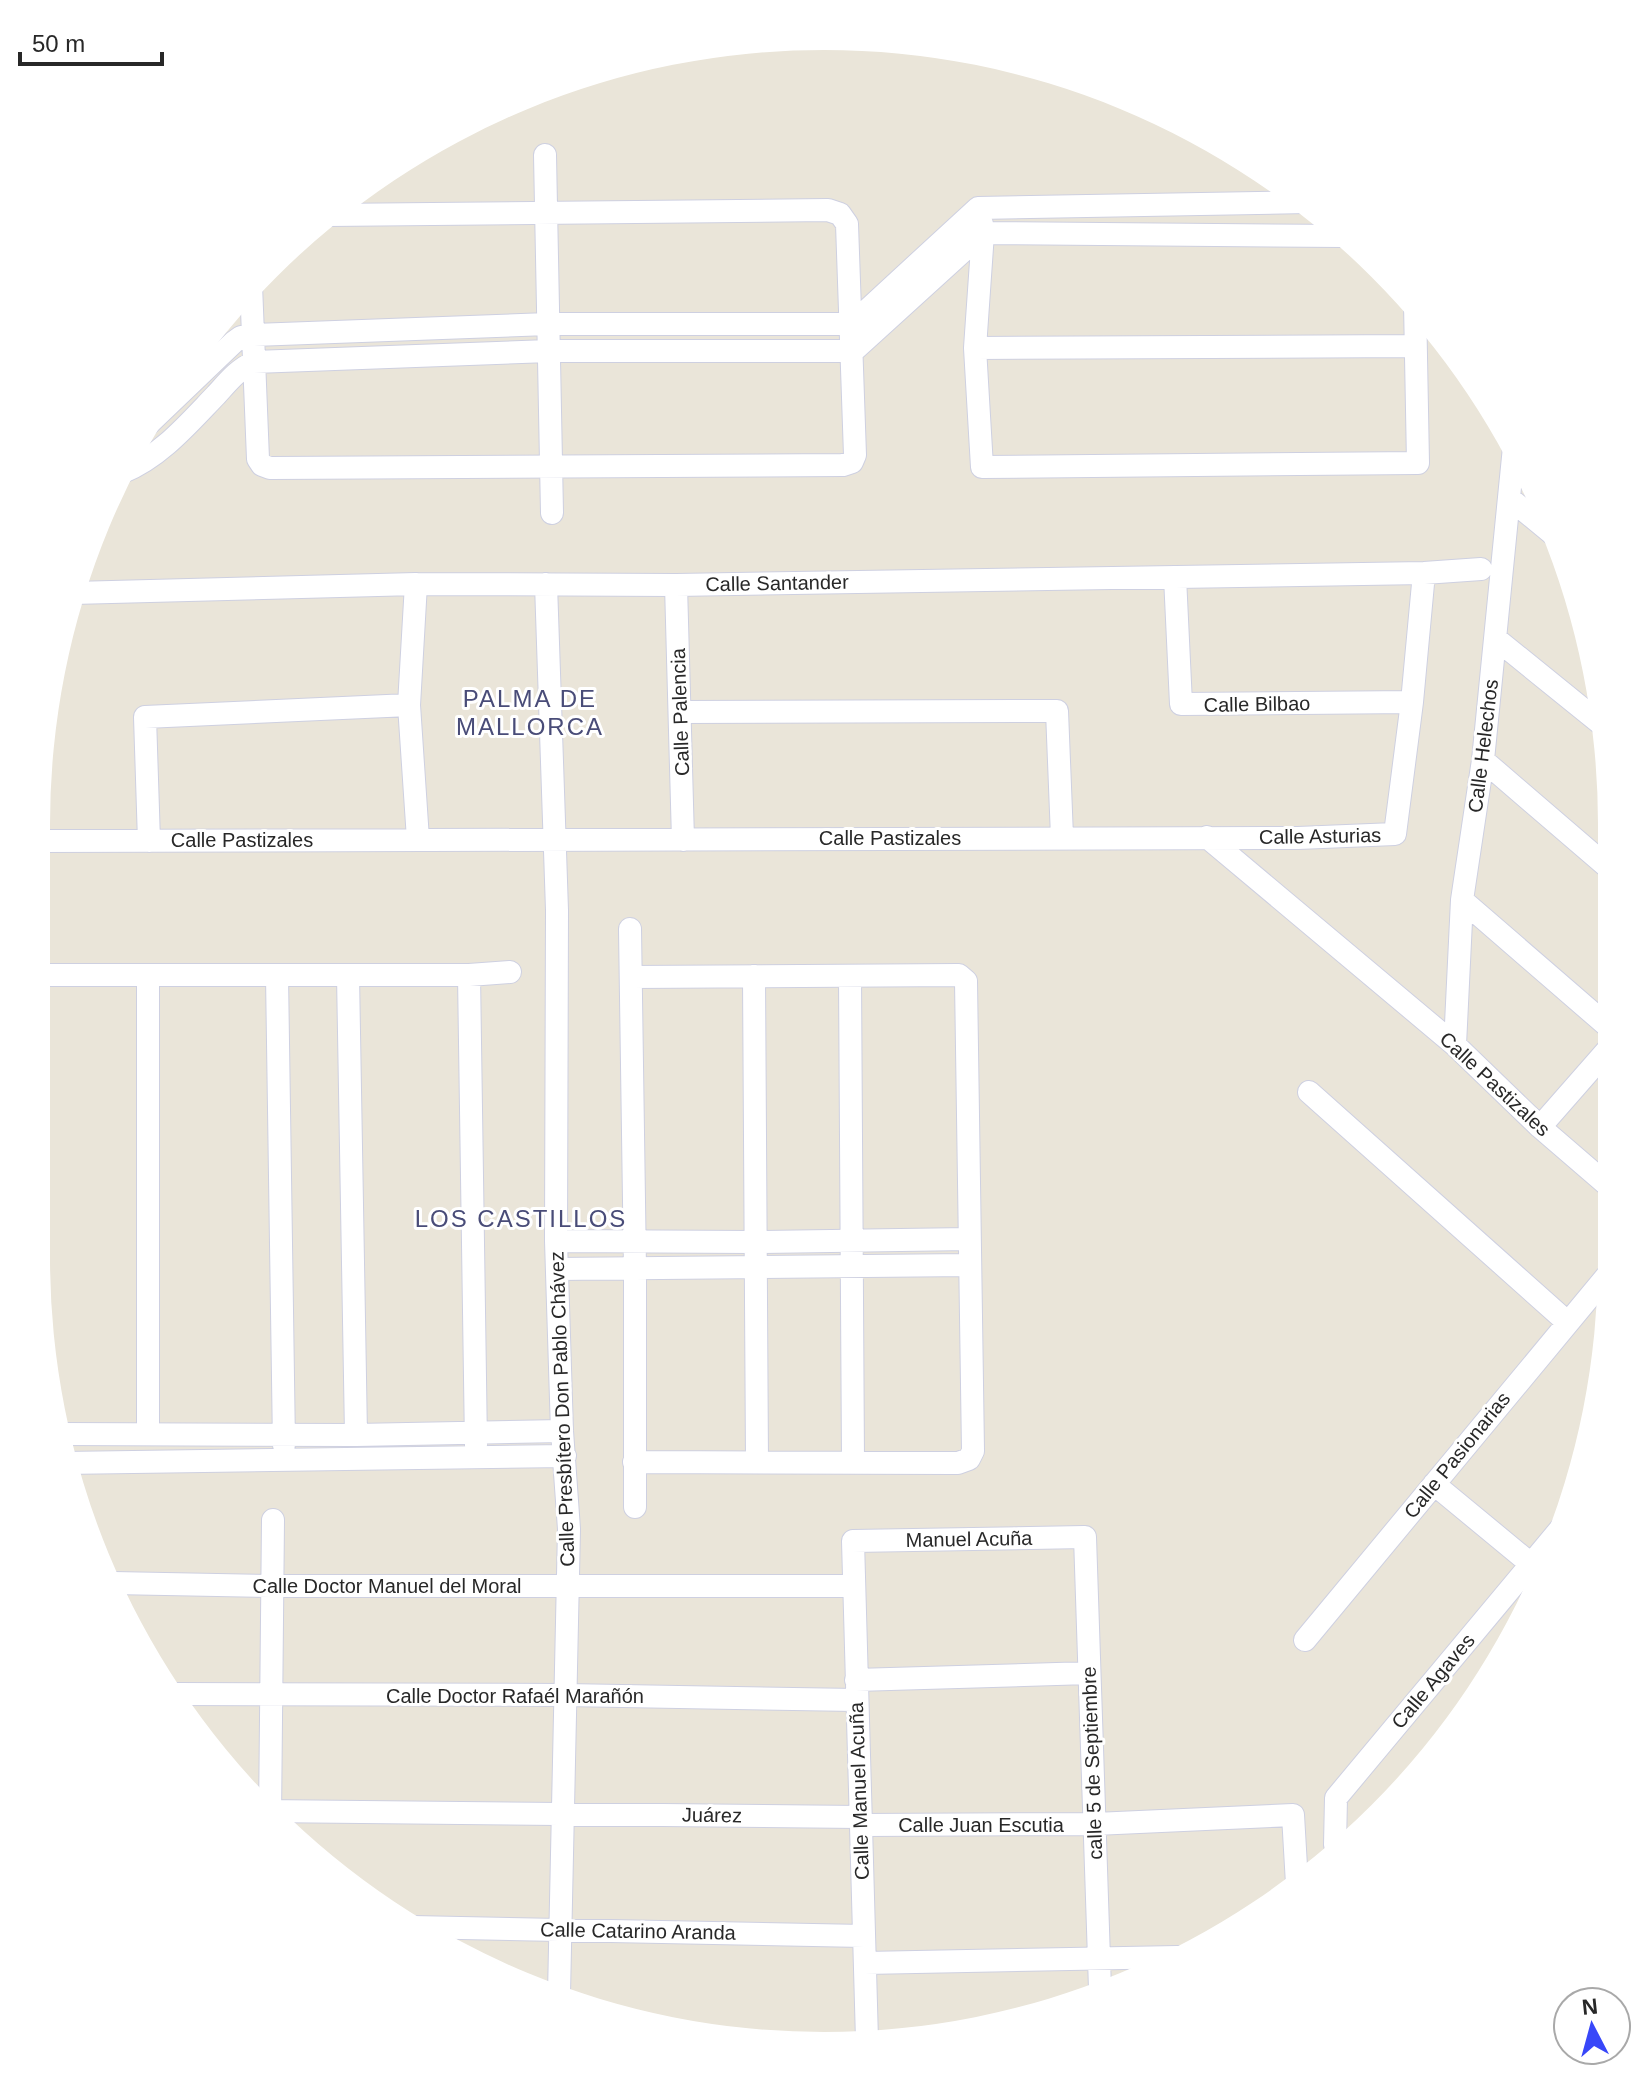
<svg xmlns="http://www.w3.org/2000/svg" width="1648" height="2082" font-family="Arial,sans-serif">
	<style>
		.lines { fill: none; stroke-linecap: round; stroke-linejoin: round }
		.street-casing { stroke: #ced0e1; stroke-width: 24 }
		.street { stroke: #fff; stroke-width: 22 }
		.labels { text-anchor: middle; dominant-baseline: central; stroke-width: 6; stroke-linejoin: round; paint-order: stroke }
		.street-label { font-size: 20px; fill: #282828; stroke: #fff }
		.quarter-label { font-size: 24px; letter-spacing: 2px; fill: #494c78; stroke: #fff }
	</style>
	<rect width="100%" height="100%" fill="#eae5d9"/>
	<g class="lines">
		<defs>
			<path id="street" d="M545,155L552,513
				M982,224L983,233L975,348L982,467L1418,463L1415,303
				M251,285L258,459L262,465L270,468L843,465L852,462L855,455L847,224L840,214L828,210L328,215
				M975,348L1414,346
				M142,430L234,342L241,337L252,335L548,324H852L978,208L1307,202
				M123,472C160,457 188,424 216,395C228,382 237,370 254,362L549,351H853L983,233L1344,236
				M1509,498L1554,535
				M1175,577L1181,704L1412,702
				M416,584L409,705L418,839
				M546,584L557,910L556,1241L562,1431L569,1529L559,1994
				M676,585L683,840
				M73,593L416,584L676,585L1424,573L1481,569
				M1495,638L1600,723
				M680,712L1057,711L1062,837
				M1483,760L1611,870
				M1207,837L1455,1045L1540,1127L1612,1189
				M37,841L1298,838L1395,834L1412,702L1424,573
				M149,841L145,717L409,705
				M1462,900L1611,1029
				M630,929L635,1269V1507
				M37,975H469L510,972
				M277,975L284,1445
				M348,975L356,1435
				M469,975L476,1445
				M754,976L757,1462
				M850,976L853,1461
				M631,977L959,975L966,981L973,1451L969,1459L958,1463L634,1462
				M1455,1045L1462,900L1483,760L1514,447
				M1309,1092L1567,1322
				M1540,1127L1611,1046
				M556,1241L755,1242L969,1239
				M557,1269L969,1265
				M148,1433V975
				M59,1434L356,1435L562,1431
				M63,1463L565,1456
				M1434,1484L1543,1574
				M113,1583L273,1586H854
				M1305,1640L1611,1271
				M856,1680L1089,1673
				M174,1694L565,1695L856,1700
				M263,1811L860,1817
				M270,1818L273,1520
				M861,1825L1095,1824L1293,1815L1297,1884
				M1335,1845L1336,1798L1562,1527
				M412,1927L864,1936
				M865,1963L1178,1957
				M867,2040L853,1541L1085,1537L1100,1989"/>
		</defs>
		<use href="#street" class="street-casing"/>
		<use href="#street" class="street"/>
	</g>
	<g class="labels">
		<g class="street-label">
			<text transform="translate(777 583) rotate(-1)">Calle Santander</text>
			<text transform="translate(1257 704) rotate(-1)">Calle Bilbao</text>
			<text transform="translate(680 712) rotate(-92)">Calle Palencia</text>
			<text transform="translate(1483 746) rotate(-83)">Calle Helechos</text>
			<text transform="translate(1320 836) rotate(-1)">Calle Asturias</text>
			<text x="890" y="838">Calle Pastizales</text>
			<text x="242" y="840">Calle Pastizales</text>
			<text transform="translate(1495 1084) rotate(43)">Calle Pastizales</text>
			<text transform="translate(562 1409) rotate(-92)">Calle Presbítero Don Pablo Chávez</text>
			<text transform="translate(1457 1455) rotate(-51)">Calle Pasionarias</text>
			<text transform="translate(969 1539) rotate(-1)">Manuel Acuña</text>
			<text x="387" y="1586">Calle Doctor Manuel del Moral</text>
			<text transform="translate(1433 1681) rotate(-50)">Calle Agaves</text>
			<text x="515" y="1696">Calle Doctor Rafaél Marañón</text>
			<text transform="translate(1092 1763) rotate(-92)">calle 5 de Septiembre</text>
			<text transform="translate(859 1791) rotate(-92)">Calle Manuel Acuña</text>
			<text transform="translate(712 1815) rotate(1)">Juárez</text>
			<text x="981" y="1825">Calle Juan Escutia</text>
			<text transform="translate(638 1931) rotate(1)">Calle Catarino Aranda</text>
		</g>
		<g class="quarter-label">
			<text x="530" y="698">PALMA DE<tspan x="530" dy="28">MALLORCA</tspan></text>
			<text x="521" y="1218">LOS CASTILLOS</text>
		</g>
	</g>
	<path d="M0 0H1648V2082H0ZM824 50H824A774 774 0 0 1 1598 824V1258A774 774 0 0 1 824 2032H824A774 774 0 0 1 50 1258V824A774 774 0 0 1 824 50Z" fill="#fff" fill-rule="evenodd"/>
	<g transform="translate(1592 2026) rotate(354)"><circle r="38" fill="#ffffff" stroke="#a9a9a9" stroke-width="2"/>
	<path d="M0-6L14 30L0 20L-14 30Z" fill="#3847f9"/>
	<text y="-12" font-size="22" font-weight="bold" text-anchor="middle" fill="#282828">N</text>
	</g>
	<path d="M20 52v12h142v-12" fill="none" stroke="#282828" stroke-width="4"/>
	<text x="32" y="52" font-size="24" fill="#282828" stroke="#ffffff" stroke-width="6" paint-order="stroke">50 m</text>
</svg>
